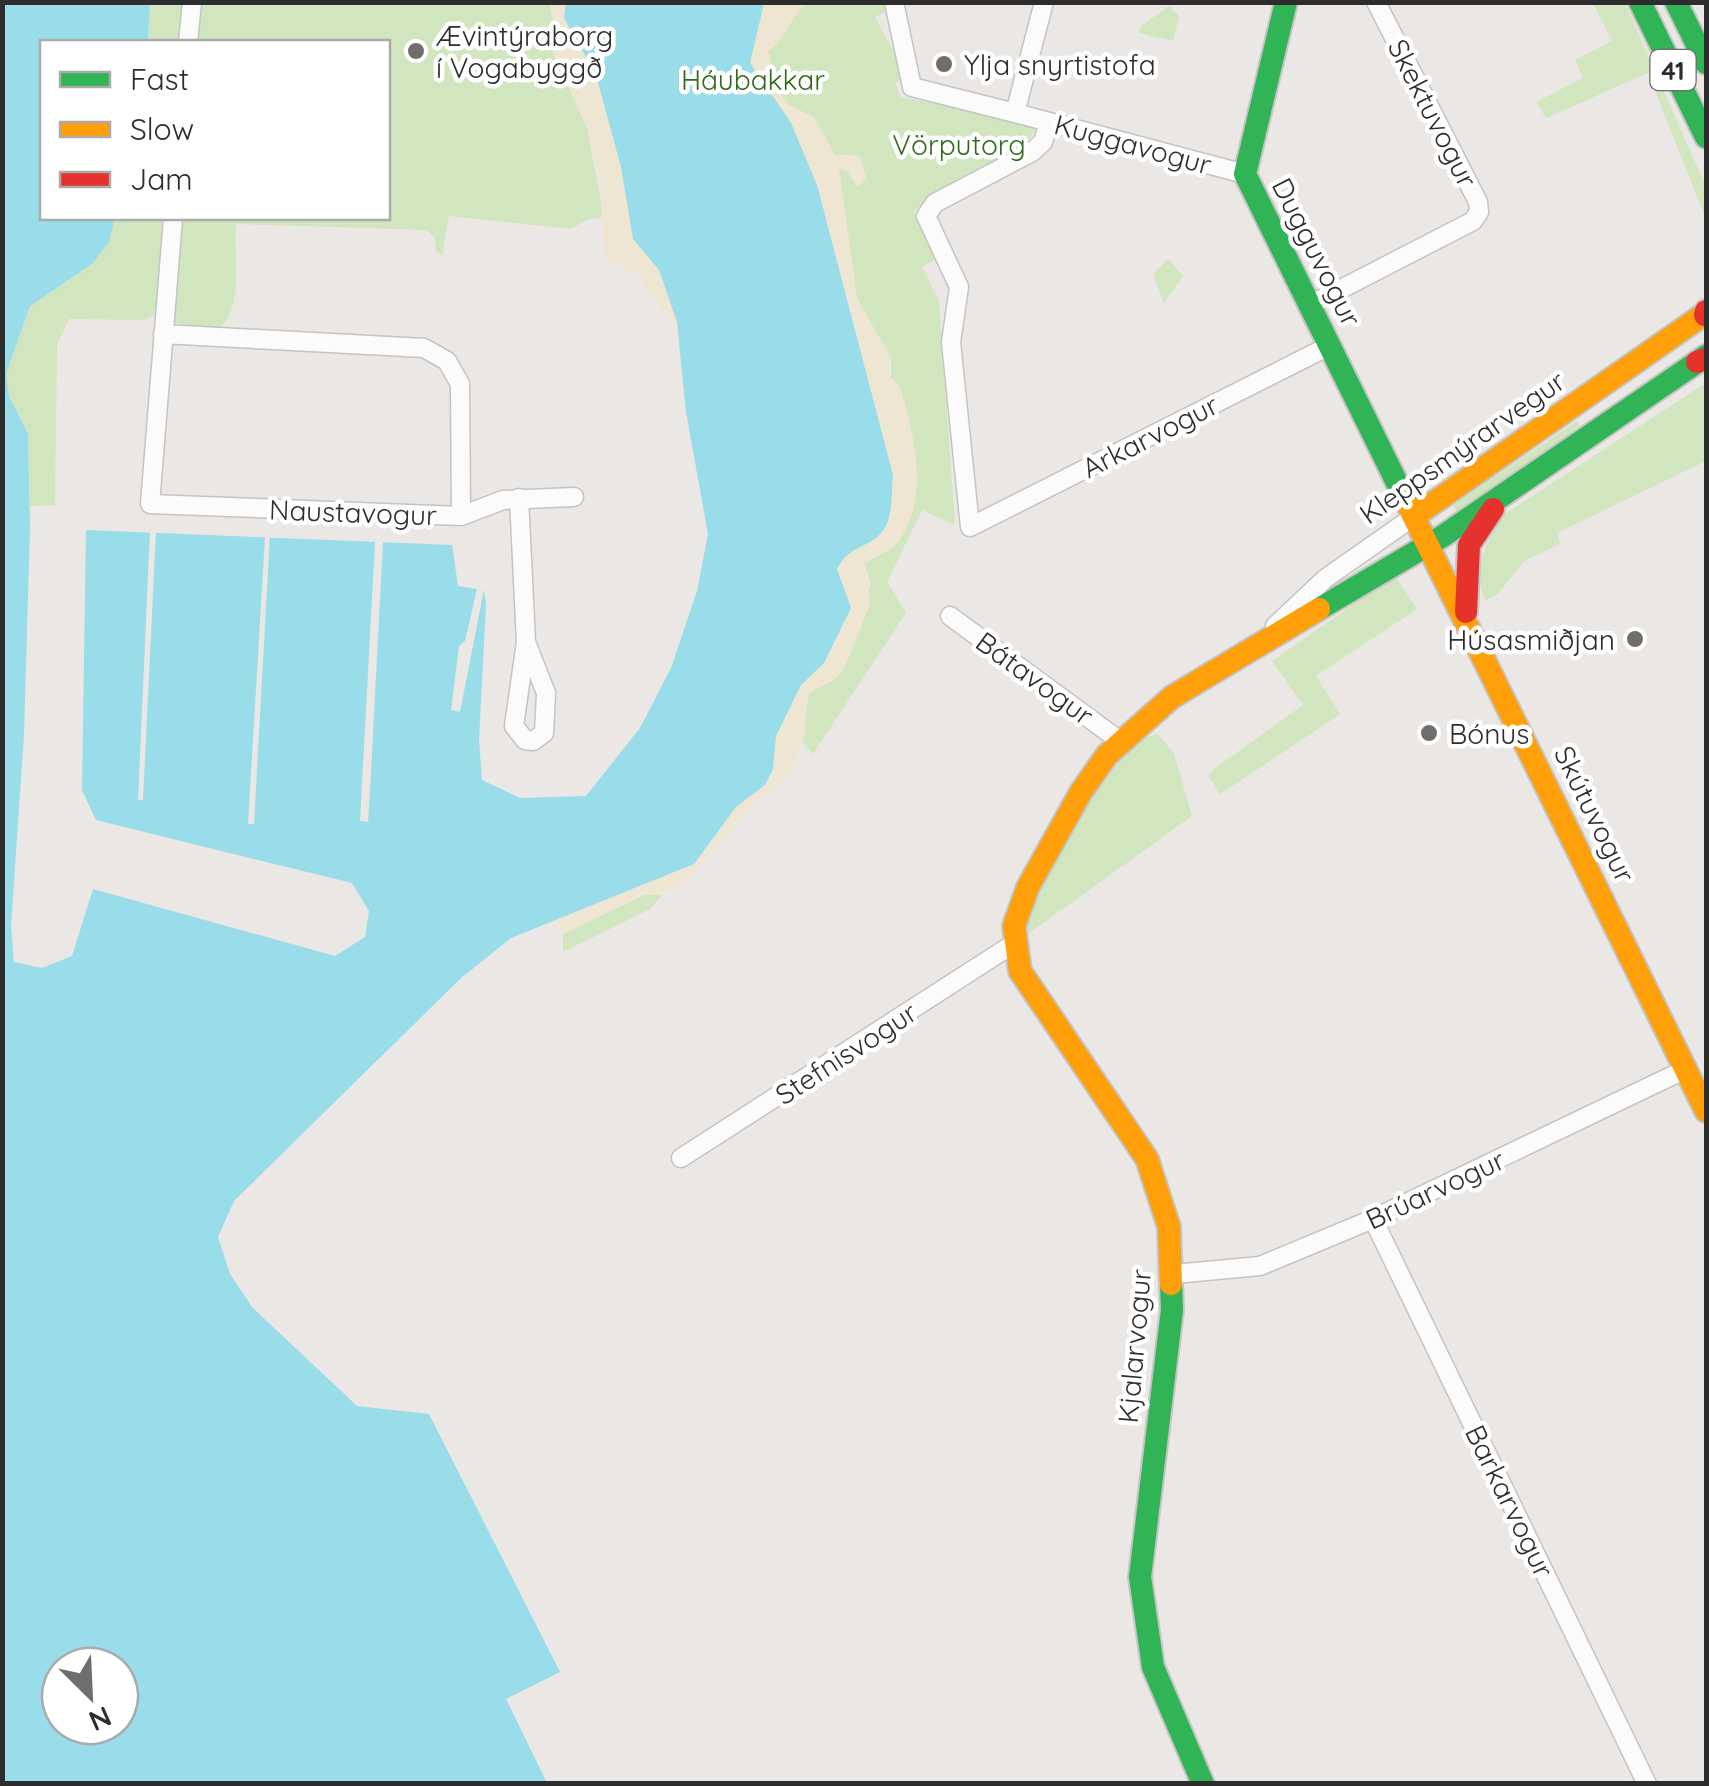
<svg xmlns="http://www.w3.org/2000/svg" width="1709" height="1786" font-family="Quicksand,sans-serif">
	<style>
		.green { fill: #d1e5be }
		.sand { fill: #eee6d2 }
		.water { fill: #99dcea; fill-rule: evenodd }
		.pier { fill: #eae7e4 }
		.lines { fill: none; stroke-linecap: round; stroke-linejoin: round }
		.street-casing { stroke: #c4c4c4; stroke-width: 21 }
		.fast-casing { stroke: #c4c4c4; stroke-width: 26 }
		.slow-casing { stroke: #c4c4c4; stroke-width: 26 }
		.jam-casing { stroke: #c4c4c4; stroke-width: 26 }
		.street { stroke: #fcfbfb; stroke-width: 18 }
		.fast { stroke: #30b455; stroke-width: 22 }
		.slow { stroke: #ff9f0a; stroke-width: 22 }
		.jam { stroke: #e5322d; stroke-width: 22 }
		.poi-dot { fill: #6f6e6d; stroke: #fff; stroke-width: 4 }
		.labels { text-anchor: middle; dominant-baseline: central; stroke-width: 9; stroke-linejoin: round; paint-order: stroke }
		.shield { fill: #fff; stroke: #6c6c6c; stroke-width: 2.5 }
		.shield-label { font-size: 25px; font-weight: bold; fill: #2d2d2d }
		.poi-label { font-size: 28px; fill: #2d2d2d; stroke: #fff; text-anchor: start }
		.park-label { font-size: 28px; fill: #346a1d; stroke: #fff }
		.street-label { font-size: 28px; fill: #2d2d2d; stroke: #fff }
	</style>
	<rect width="100%" height="100%" fill="#eae7e4"/>
	<path class="green" d="M150,3H182L179,42H148Z
		M197,3H549L555,28L553,53L587,128L604,217L586,220L571,229L449,216L442,255L436,251L435,238L427,230L236,224C233,254 245,310 218,329L175,323L170,312L178,218H388V42H192Z
		M676,3H883L888,10L875,17L907,76L895,83L901,97L1038,125L1022,150L913,211L937,259L922,267L939,302L955,525L922,510L887,582L906,613L813,754L802,742L809,693L835,679L871,584L864,564L895,546C899,507 921,404 891,378V359L857,298L838,167L867,178L859,156L835,155L683,191Z
		M1593,3H1625L1706,187V219L1648,73L1546,118L1536,102L1583,78L1575,60L1612,41Z
		M1169,6L1179,16L1173,41L1139,33L1141,26Z
		M115,218H167L160,311L145,320L69,319L57,344L55,505L30,506L28,434L9,396L6,374L30,306L92,264L109,242Z
		M1168,259L1183,276L1164,303L1153,274Z
		M1706,383V461L1557,533L1560,544L1524,561L1498,594L1485,601C1473,569 1485,540 1505,514Z
		M1577,421L1579,425L1546,457L1459,517L1453,505Z
		M1395,576L1417,609L1316,676L1340,714L1220,794L1208,776L1214,769L1303,705L1272,661Z
		M1158,734L1174,754L1192,816L1021,939L1023,918C1044,881 1117,736 1158,734Z
		M644,895H662L650,909L563,952V934Z"/>
	<path class="sand" d="M549,3H566L564,18L596,75L621,167L633,239L659,270L677,322L664,313L636,273L604,259L599,172L587,128L553,53L555,28Z
		M764,3H809C789,15 788,39 768,51L778,90L789,105L814,117L835,155L859,156L867,178L858,187L846,170L839,168L857,298L878,340L887,346L890,378L900,386C914,435 931,497 898,542C891,551 875,556 865,564L870,604L845,667L835,679L809,693L804,707L805,734L790,772L748,810L687,881L662,895H644L563,934L556,920L694,864L736,807L765,785L773,769L776,736L801,685L824,663L846,585L837,569L845,554L882,533L893,475L817,185L791,123L750,63Z"/>
	<path class="water" d="M3,3H150L148,42H42V218H115L109,242L92,264L30,306L6,374L9,396L28,434L30,527L24,735L11,926L14,962L42,968L72,956L93,889L335,956L365,937L369,911L352,883L96,820L82,790L86,530L452,545L458,586L484,590L486,604L479,740L482,780L520,798L586,796L640,728L671,668L697,591L708,534L686,412L677,322L659,270L633,239L621,167L596,75L564,18L566,3H764L750,63L791,123L817,185L893,475C891,492 894,519 881,533C866,550 850,544 837,569L851,608L824,663L801,685L776,736L773,769L765,785L736,807L694,864L511,938L460,979L234,1201L218,1237L230,1274L252,1307L357,1406L429,1414L560,1672L506,1699L547,1783L3,1784ZM60,1666H120V1726H60Z"/>
	<path class="pier" d="M150,530L156,531L143,800H138Z
		M265,536H270L254,824H248Z
		M375,542H383L370,792L368,822L360,821Z
		M477,589L484,590L460,712L451,710L459,646L465,641Z"/>
	<g class="lines">
		<defs>
			<path id="street" d="M894,2L912,87L1015,113
				M1044,2L1015,113L1245,174
				M188,42L192,2
				M1049,122L1043,142L1032,152L935,203L926,216L959,287L951,342L970,527L1331,345
				M1310,305L1473,221L1479,212L1478,202L1376,2
				M163,334L424,348L447,361L460,384L461,516L150,504L173,218
				M519,498L526,642L514,726L525,740L533,741L544,733L546,693L526,642
				M461,516L503,500L574,497
				M950,616L1120,741
				M1275,626L1326,578L1416,515
				M681,1158L1010,946
				M1373,1219L1647,1784
				M1174,1274L1260,1266L1373,1219L1686,1069"/>
			<path id="fast" d="M1286,2L1245,174L1405,499
				M1640,2L1706,137
				M1676,2L1706,63
				M1319,609L1443,536L1706,356
				M1171,1284L1172,1310L1140,1577L1153,1667L1203,1784"/>
			<path id="slow" d="M1405,499L1706,1111
				M1416,515L1706,313
				M1171,1284L1169,1227L1147,1159L1020,971L1014,926L1028,887L1081,792L1107,755L1172,697L1319,609"/>
			<path id="jam" d="M1705,315L1706,311
				M1697,362L1706,359
				M1466,612L1469,545L1493,509"/>
		</defs>
		<use href="#street" class="street-casing"/>
		<use href="#fast" class="fast-casing"/>
		<use href="#slow" class="slow-casing"/>
		<use href="#jam" class="jam-casing"/>
		<use href="#street" class="street"/>
		<use href="#fast" class="fast"/>
		<use href="#slow" class="slow"/>
		<use href="#jam" class="jam"/>
	</g>
	<g class="poi-dot">
		<circle cx="416" cy="51" r="10"/>
		<circle cx="944" cy="64" r="10"/>
		<circle cx="1635" cy="639" r="10"/>
		<circle cx="1429" cy="733" r="10"/>
	</g>
	<g class="labels">
		<rect class="shield" x="1650.5" y="50" width="45" height="40" rx="8"/>
		<g class="shield-label">
			<text x="1673" y="70">41</text>
		</g>
		<g class="poi-label">
			<text x="436" y="35">Ævintýraborg<tspan x="436" dy="32">í Vogabyggð</tspan></text>
			<text x="964" y="64">Ylja snyrtistofa</text>
			<text x="1615" y="639" text-anchor="end">Húsasmiðjan</text>
			<text x="1449" y="733">Bónus</text>
		</g>
		<g class="park-label">
			<text x="753" y="79">Háubakkar</text>
			<text x="959" y="144">Vörputorg</text>
		</g>
		<g class="street-label">
			<text transform="translate(1433 113) rotate(63)">Skektuvogur</text>
			<text transform="translate(1133 144) rotate(15)">Kuggavogur</text>
			<text transform="translate(1317 252) rotate(63)">Dugguvogur</text>
			<text transform="translate(1150 436) rotate(-27)">Arkarvogur</text>
			<text transform="translate(1462 447) rotate(-35)">Kleppsmýrarvegur</text>
			<text transform="translate(353 512) rotate(2)">Naustavogur</text>
			<text transform="translate(1035 678) rotate(36)">Bátavogur</text>
			<text transform="translate(1595 814) rotate(64)">Skútuvogur</text>
			<text transform="translate(846 1053) rotate(-33)">Stefnisvogur</text>
			<text transform="translate(1435 1189) rotate(-25)">Brúarvogur</text>
			<text transform="translate(1134 1346) rotate(-85)">Kjalarvogur</text>
			<text transform="translate(1510 1501) rotate(64)">Barkarvogur</text>
		</g>
	</g>
	<rect width="1709" height="1786" fill="none" stroke="#2d2d2d" stroke-width="10"/>
	<rect x="40" y="40" width="350" height="180" fill="#ffffff" stroke="#ababab" stroke-width="2.5"/>
	<rect x="60" y="72" width="50" height="15" fill="#30b455" stroke="#ababab" stroke-width="2.5"/>
	<text x="130" y="90" font-size="30" fill="#2d2d2d">Fast</text>
	<rect x="60" y="122" width="50" height="15" fill="#ff9f0a" stroke="#ababab" stroke-width="2.5"/>
	<text x="130" y="140" font-size="30" fill="#2d2d2d">Slow</text>
	<rect x="60" y="172" width="50" height="15" fill="#e5322d" stroke="#ababab" stroke-width="2.5"/>
	<text x="130" y="190" font-size="30" fill="#2d2d2d">Jam</text>
	<g transform="translate(90 1696) rotate(156)"><circle r="48" fill="#ffffff" stroke="#ababab" stroke-width="2.5"/>
	<path d="M0-8L18 38L0 25L-18 38Z" fill="#6f6e6d"/>
	<text y="-15" font-size="28" font-weight="bold" text-anchor="middle" fill="#2d2d2d">N</text>
	</g>
</svg>
